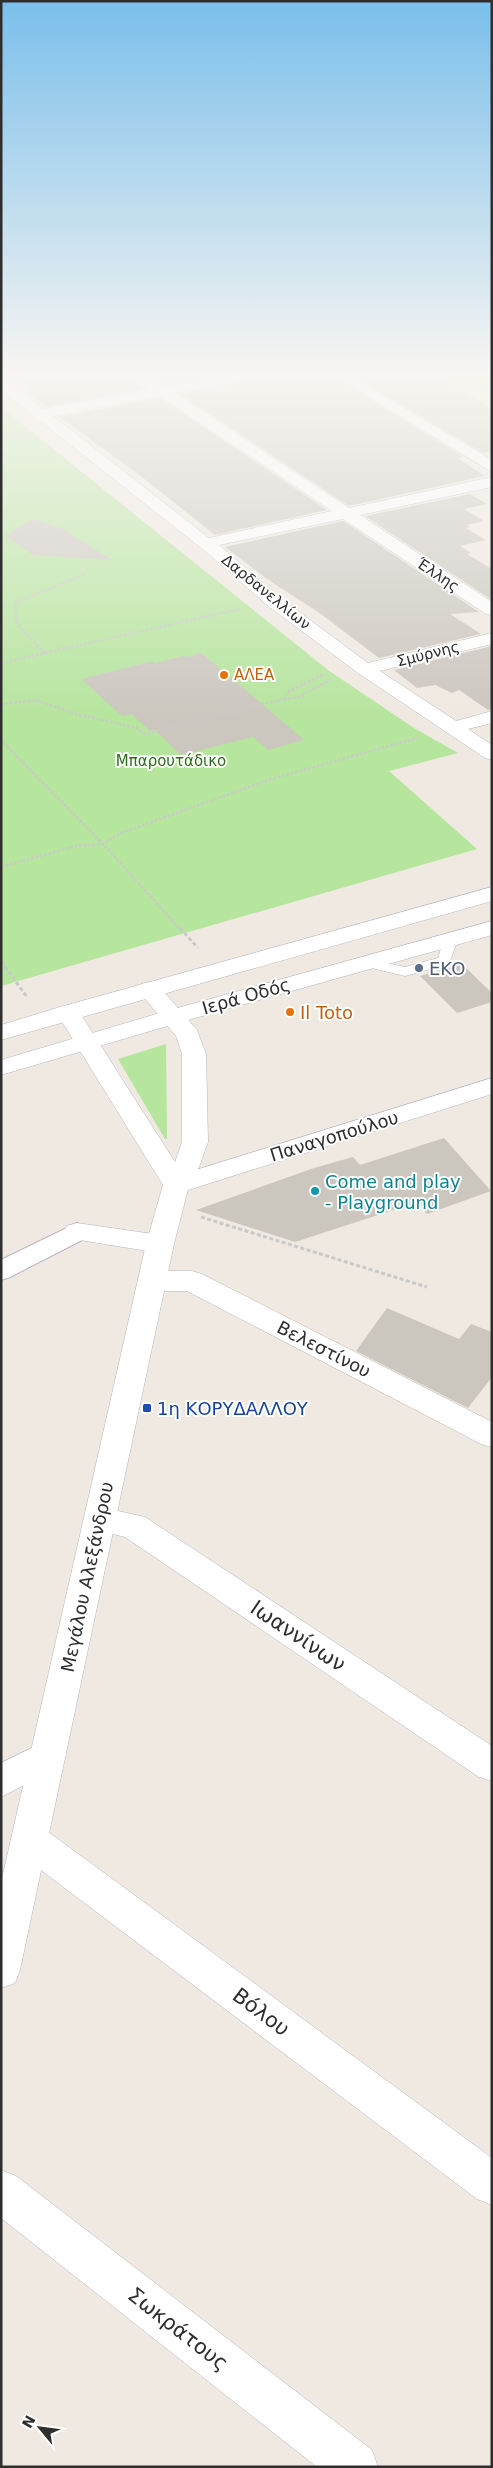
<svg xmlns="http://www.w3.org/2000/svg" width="493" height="2468" font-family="'DejaVu Sans',sans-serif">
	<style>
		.green { fill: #b6e59e }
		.pitch { fill: #c9ec9a }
		.building { fill: #cbc7bf }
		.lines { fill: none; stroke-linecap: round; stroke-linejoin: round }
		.service-casing { stroke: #b4b7c1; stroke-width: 1 }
		.pedestrian-casing { stroke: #b4b7c1; stroke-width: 2 }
		.minor-casing { stroke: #b4b7c1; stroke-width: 1 }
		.tertiary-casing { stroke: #b4b7c1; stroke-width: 1 }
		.secondary-casing { stroke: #b4b7c1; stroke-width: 1 }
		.path-far2 { stroke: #c9c9c9; stroke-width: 2; stroke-dasharray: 2 1; stroke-linecap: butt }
		.path-far1 { stroke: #c9c9c9; stroke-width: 2.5; stroke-dasharray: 2.5 2; stroke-linecap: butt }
		.path { stroke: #c9c9c9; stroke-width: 3; stroke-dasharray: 4 2.5; stroke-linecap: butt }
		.service { fill: #fff; fill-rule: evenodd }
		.pedestrian { fill: #fff; fill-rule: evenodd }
		.minor { fill: #fff; fill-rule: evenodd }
		.tertiary { fill: #fff; fill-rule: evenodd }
		.secondary { fill: #fff; fill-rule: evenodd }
		.food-dot { fill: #e8710a; stroke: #fff; stroke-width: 2 }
		.service-dot { fill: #5c6f8a; stroke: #fff; stroke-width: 2 }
		.culture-dot { fill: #0f9aa8; stroke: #fff; stroke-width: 2 }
		.transit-dot { fill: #1a4fb4; stroke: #fff; stroke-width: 2 }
		.labels { text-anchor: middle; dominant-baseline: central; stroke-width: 4; stroke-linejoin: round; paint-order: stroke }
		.far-street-label { font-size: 15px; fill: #2e2e2e; stroke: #fff }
		.far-food-label { font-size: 15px; fill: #c56008; stroke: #fff; text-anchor: start }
		.far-park-label { font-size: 15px; fill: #2c6e1b; stroke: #fff }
		.service-label { font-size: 18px; fill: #4e5e75; stroke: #fff; text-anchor: start }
		.street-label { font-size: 18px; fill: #2e2e2e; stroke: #fff }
		.food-label { font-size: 18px; fill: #c56008; stroke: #fff; text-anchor: start }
		.culture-label { font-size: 18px; fill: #0d838f; stroke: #fff; text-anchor: start }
		.transit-label { font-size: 18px; fill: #164399; stroke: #fff; text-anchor: start }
		.near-street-label { font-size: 21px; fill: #2e2e2e; stroke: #fff }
	</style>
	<rect width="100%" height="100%" fill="#efe9e1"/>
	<path class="green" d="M1,407L328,670L414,728L458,753L389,771L477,849L1,986Z
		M166,1044L167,1139H165L118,1059Z"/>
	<path class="pitch" d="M465,373H474L492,378V393L446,380Z"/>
	<path class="building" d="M8,373H126L145,388L47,407L24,389L29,388Z
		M147,373H231L165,385Z
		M269,373H327L463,457L457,458L485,476L349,506L180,394L265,378Z
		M348,373H430L492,408V451L483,453Z
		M160,398L327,510L215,535L142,477L60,417Z
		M470,494L487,504L464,509L484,521L467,525L470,527L466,528L486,540L460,546L471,553L467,554L492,569V600L365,516Z
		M33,519L63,529L112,560L33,555L5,536Z
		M343,521L479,612L450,614L481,634L379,658L321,614L267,579L225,547Z
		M492,646V709L488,710L459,690L452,693L435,685L417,688L394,670Z
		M200,652L240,685L304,740L268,750L253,737L181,755L154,729L150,731L131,714L122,716L81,679L153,661L155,663L184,656L190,657Z
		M462,964L492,993V1002L457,1013L420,976Z
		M444,1138L491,1191L427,1214L418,1202L295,1242L196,1210L314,1168L353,1157L360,1165Z
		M387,1308L459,1339L471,1324L492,1332V1377L468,1408L356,1351Z"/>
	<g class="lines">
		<defs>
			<path id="service" d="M451,935L458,939L449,964L405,976L363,966L361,963L368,959L405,967L438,958L444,939Z"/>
			<path id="pedestrian" d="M77,1223L86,1226L90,1232L86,1238L10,1277L1,1280V1260Z"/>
			<path id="minor" d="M128,373H144L165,387L239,373H267L265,376L260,377L175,393L349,508L492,477V487L360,515L492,602V615L486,614L343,519L219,545L279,597L368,663L492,633V644L380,671L456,721L492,711V723L468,729L492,745V760L485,758L358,673L267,605L210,555L1,390V379L6,380L44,409L150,389ZM160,396L332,511L209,538L53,416Z
				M492,1078V1094L185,1191L176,1194L167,1191L163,1185L167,1179Z
				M77,1223L160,1235L170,1237L174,1244L170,1251L160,1253L67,1238L63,1232L67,1226Z
				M152,1271H192L202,1274L492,1422V1447L481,1444L187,1291H152L142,1288L138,1281L142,1274Z
				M100,1507L145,1517L492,1746V1781L479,1777L125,1537L89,1528L84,1519L89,1510Z
				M48,1740L61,1744L66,1755L61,1766L1,1797V1763Z
				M30,1823L43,1828L492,2158V2205L477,2199L17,1852L12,1840L17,1828Z
				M1,2170L16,2176L372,2450L378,2467H317L1,2218Z"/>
			<path id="tertiary" d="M149,982L157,984L197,1030L206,1054L208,1142L199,1167L189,1185L174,1244L20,1970L15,1983L1,1988V1883L146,1244L163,1185L56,1012L60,1007L68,1005L76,1007L175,1162L182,1142V1054L176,1036L137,989L141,984Z"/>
			<path id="secondary" d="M329,373H345L492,460V472Z
				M492,887V901L1,1040V1025L60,1007Z
				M492,921V935L181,1022L1,1075V1060L163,1012Z"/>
		</defs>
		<use href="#service" class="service-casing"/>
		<use href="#pedestrian" class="pedestrian-casing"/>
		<use href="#minor" class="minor-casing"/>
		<use href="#tertiary" class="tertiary-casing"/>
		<use href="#secondary" class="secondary-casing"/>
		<path class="path-far2" d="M16,618L15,603L85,574L88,568
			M199,618L240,609"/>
		<path class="path-far1" d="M16,617L17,624L45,653
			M1,663L204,617
			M284,699L299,697L332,679
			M1,704L36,700L76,714L137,728L145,734L284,699L288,692L324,674
			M1,740L103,844L181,930
			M1,867L76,846L103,844L121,833L268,780L417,738"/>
		<path class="path" d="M180,928L198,948
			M1,961L27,997
			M201,1217L427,1287"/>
		<use href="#service" class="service"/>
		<use href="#pedestrian" class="pedestrian"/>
		<use href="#minor" class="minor"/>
		<use href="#tertiary" class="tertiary"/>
		<use href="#secondary" class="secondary"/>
	</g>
	<linearGradient id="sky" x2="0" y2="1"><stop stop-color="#7abfeb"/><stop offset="0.52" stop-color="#f8f5f2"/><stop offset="1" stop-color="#f8f5f2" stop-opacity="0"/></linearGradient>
	<rect width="493" height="718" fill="url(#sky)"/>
	<g class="food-dot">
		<circle cx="224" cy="675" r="5"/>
		<circle cx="290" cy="1012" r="5"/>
	</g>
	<circle class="service-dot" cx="419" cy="968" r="5"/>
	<circle class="culture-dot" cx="315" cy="1191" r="5"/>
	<rect class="transit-dot" x="142" y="1403" width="10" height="10" rx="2.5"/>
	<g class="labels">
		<g class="far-street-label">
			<text transform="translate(438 575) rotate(34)">Έλλης</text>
			<text transform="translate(266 592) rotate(39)">Δαρδανελλίων</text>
			<text transform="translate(428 654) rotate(-14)">Σμύρνης</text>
		</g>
		<g class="far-food-label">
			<text x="234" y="675">ΑΛΕΑ</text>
		</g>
		<g class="far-park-label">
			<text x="171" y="761">Μπαρουτάδικο</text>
		</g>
		<g class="service-label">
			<text x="429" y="968">EKO</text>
		</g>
		<g class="street-label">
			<text transform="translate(246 996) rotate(-16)">Ιερά Οδός</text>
			<text transform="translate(334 1136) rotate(-17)">Παναγοπούλου</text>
			<text transform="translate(324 1349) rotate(27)">Βελεστίνου</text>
			<text transform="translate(87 1577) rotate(-78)">Μεγάλου Αλεξάνδρου</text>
		</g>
		<g class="food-label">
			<text x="300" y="1012">Il Toto</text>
		</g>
		<g class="culture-label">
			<text x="325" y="1181">Come and play<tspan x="325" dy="21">- Playground</tspan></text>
		</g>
		<g class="transit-label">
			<text x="157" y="1408">1η ΚΟΡΥΔΑΛΛΟΥ</text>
		</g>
		<g class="near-street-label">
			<text transform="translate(298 1636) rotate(34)">Ιωαννίνων</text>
			<text transform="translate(261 2012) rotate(37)">Βόλου</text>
			<text transform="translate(178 2329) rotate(38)">Σωκράτους</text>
		</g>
	</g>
	<rect width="493" height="2468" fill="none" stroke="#2e2e2e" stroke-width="5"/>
	<g transform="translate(40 2428) rotate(299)" stroke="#ffffff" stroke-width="4" paint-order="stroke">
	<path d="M0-4L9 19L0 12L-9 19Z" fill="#2e2e2e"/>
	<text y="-8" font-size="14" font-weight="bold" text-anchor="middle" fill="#2e2e2e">N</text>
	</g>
</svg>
